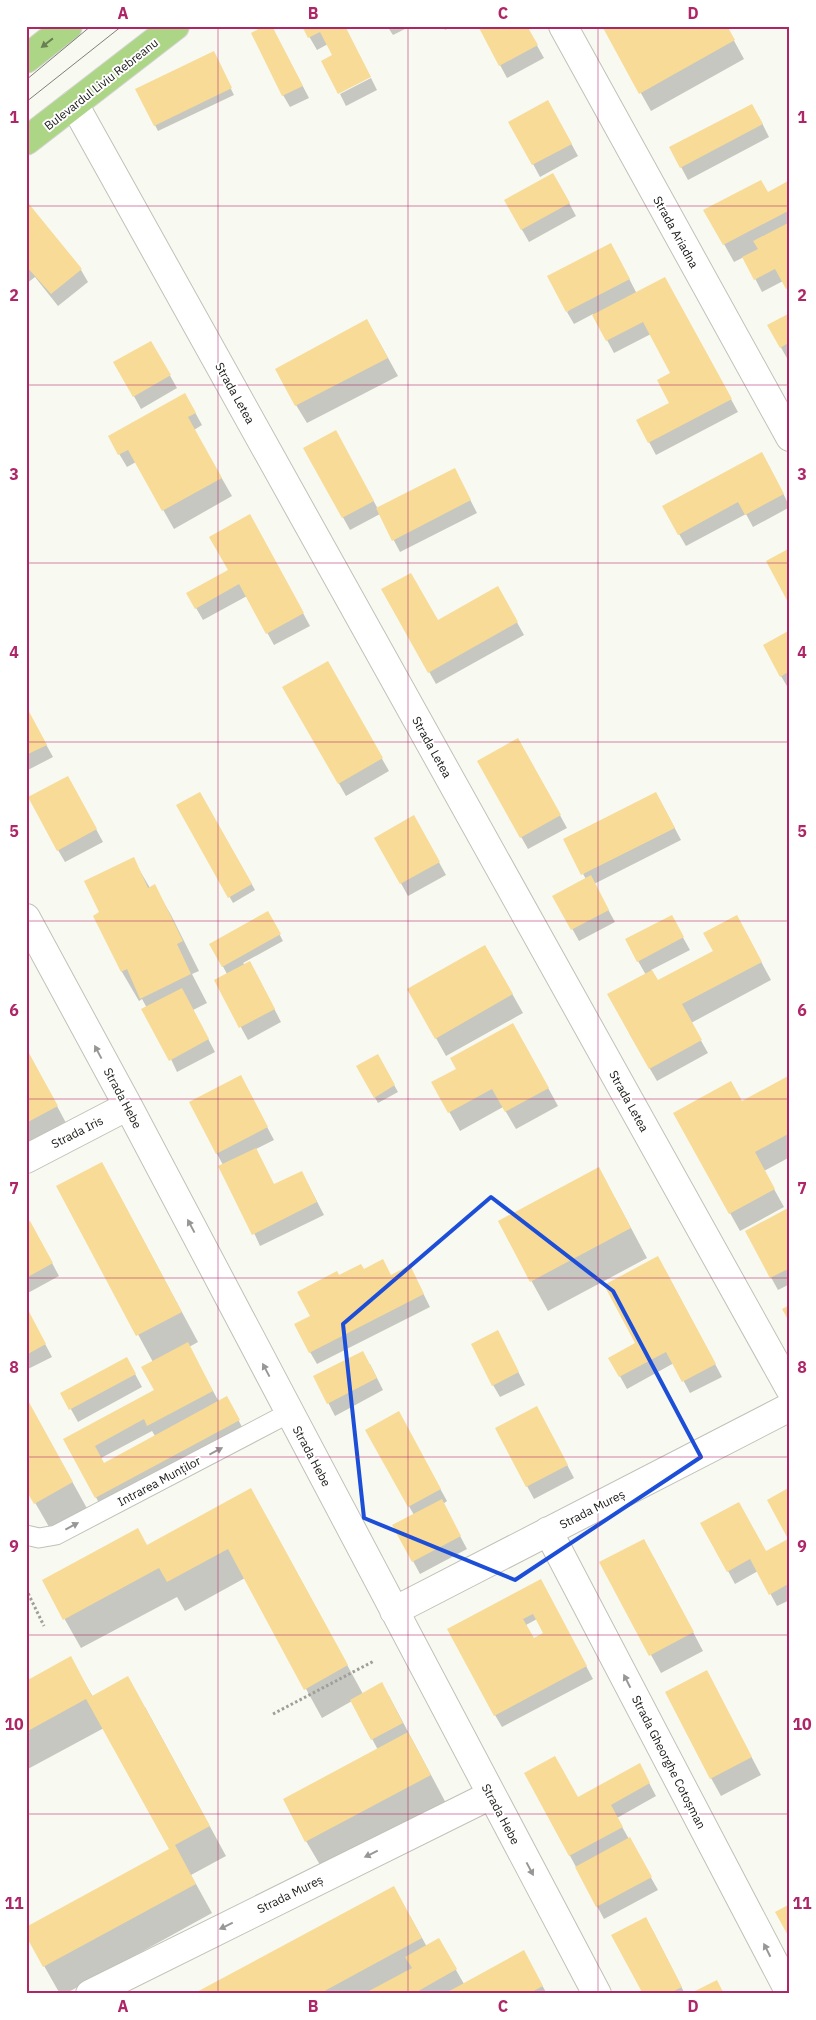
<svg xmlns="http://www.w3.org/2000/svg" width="816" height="2020" font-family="'IBM Plex Sans',sans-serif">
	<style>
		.shadow { fill: #0003; fill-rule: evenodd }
		.building { fill: #f8db96; fill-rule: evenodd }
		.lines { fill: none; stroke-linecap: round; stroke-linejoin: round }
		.service-casing { stroke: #c0c1b8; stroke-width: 21 }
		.minor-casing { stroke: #c0c1b8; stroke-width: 30 }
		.primary-casing { stroke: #d5d5d5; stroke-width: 30 }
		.path { stroke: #9e9f98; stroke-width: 3; stroke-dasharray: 2.5 2.5; stroke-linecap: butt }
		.service { stroke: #fff; stroke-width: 19 }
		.minor { stroke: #fff; stroke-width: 28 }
		.primary { stroke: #add586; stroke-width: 28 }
		.tram { stroke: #7e7f79; stroke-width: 1 }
		.oneway { fill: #6a8053 }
		.oneway2 { fill: #979795 }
		.marked { fill: none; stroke: #1d4ed8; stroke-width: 4; stroke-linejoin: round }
		.grid { fill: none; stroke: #ae2668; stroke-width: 1; stroke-opacity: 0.55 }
		.labels { text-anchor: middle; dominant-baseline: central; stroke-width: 4; stroke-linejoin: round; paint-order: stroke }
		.street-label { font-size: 12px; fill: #171714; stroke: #fff }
		.neatline { fill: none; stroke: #ae2668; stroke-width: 2 }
		.grid-label { font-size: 16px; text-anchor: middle; font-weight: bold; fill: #ae2668 }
	</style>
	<rect width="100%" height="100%" fill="#f8f9f0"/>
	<path class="shadow" d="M303,26H344L334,56L328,44L317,50Z
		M387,26H411L393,35Z
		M443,26H453L445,30Z
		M526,26L544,58L507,78L500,65Z
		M603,26H726L744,59L651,111Z
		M277,37L309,98L290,107L283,95Z
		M216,59L234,95L158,131L137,90Z
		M371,78L377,90L346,106L340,94Z
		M555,114L578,156L540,177L533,164Z
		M759,117L769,137L688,180L671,148Z
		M790,181V293L783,281L762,292L744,257L734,262L724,244Z
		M560,186L576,216L529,242L505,200Z
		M26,207L81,270L88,282L58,306L35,277L26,284Z
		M618,257L637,294L665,279L738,412L656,455L649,442L671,404L672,374L651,334L614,353L593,314L574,324L567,312Z
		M790,314V359L788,360L769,326Z
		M377,338L398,376L307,423L296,405Z
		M151,342L177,388L141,409L115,362Z
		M185,394L202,425L194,430L232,496L174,529L136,462L127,467L109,437Z
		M342,444L378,509L461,482L477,513L400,552L380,514L350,530L305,449Z
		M769,466L790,507L753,527L746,514L686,546L679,534Z
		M257,528L310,626L274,645L247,596L203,620L188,594L230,571Z
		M498,588L524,635L436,684L383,590L437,622Z
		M790,631V687L788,688L781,676Z
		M327,663L389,771L346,796L284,687Z
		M26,708L53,757L26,771Z
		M518,739L567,828L528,849L478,761Z
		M75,790L103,842L65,862L58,850Z
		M200,793L255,890L233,903L178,806Z
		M663,806L681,840L594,884L615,922L579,941L554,896L586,879L583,874Z
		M414,817L446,875L408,896L376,838Z
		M133,859L150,888L154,886L171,915L199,971L192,974L207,1003L193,1010L215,1052L177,1072L147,1008L142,999L139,1001L122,972L94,916L101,913Z
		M268,913L283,941L243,963L257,975L281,1022L248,1040L215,980L227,974L211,944Z
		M671,916L690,950L651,970L658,981L746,934L771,980L691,1023L708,1053L657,1081L629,1033L646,975L638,961Z
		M485,946L523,1013L446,1056L409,990Z
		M523,1042L558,1106L516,1129L503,1107L460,1131L433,1083L458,1069Z
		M26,1048L73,1136L26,1155Z
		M378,1056L398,1092L378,1103L358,1067Z
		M790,1076V1157L764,1171L784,1207L740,1231L730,1213L742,1103Z
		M247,1089L274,1140L256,1149L274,1185L308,1184L324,1215L260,1246L223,1165L190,1103Z
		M58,1187L118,1193L198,1342L189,1347L219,1402L227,1398L242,1427L99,1503L65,1439L155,1391L153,1362ZM152,1431L155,1436L104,1464L101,1458Z
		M615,1198L647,1258L548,1311L499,1222Z
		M790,1209V1284L778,1290L746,1232Z
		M26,1225L37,1235L59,1276L26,1294Z
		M665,1270L722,1377L690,1393L674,1363L627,1389L610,1358L637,1344Z
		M364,1271L416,1279L430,1307L317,1364L310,1352L312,1316Z
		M26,1308L52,1357L28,1369L26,1366Z
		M504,1344L525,1385L500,1397L493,1385Z
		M127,1359L142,1387L78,1422L62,1393Z
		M370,1364L383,1390L335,1416L315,1377Z
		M26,1398L89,1512L52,1532L26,1487Z
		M398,1413L447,1501L443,1504L467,1549L420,1574L413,1561L414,1515L366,1430Z
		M543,1419L574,1478L534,1499L496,1429Z
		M790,1489V1600L777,1606L758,1571L735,1584L728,1571L739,1504L766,1552L790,1539Z
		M267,1518L363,1694L389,1696L447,1805L323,1870L306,1841L378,1750L352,1701L322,1718L245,1578L185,1611L177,1597L81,1648L43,1581L147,1546Z
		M654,1558L703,1651L661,1673L651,1655Z
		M511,1596L560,1617L593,1679L502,1727L495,1715ZM537,1619L545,1633L533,1639L526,1625Z
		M70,1658L93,1697L145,1707L226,1856L191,1875L212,1913L65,1994H60L26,1934L170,1849L104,1728L26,1770V1682Z
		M716,1690L761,1775L721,1796L711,1778Z
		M526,1774L578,1799L646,1777L656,1796L617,1818L658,1890L604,1919Z
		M410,1916L427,1947L439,1940L464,1984L530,1964L547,1994H196Z
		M653,1931L685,1994H644Z"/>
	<path class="building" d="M264,26H272L303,86L282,96L251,33Z
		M302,26H345L371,77L338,94L321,61L332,55L320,32L308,38Z
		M478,26H527L538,45L499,66Z
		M602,26H727L735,40L639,94Z
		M214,51L232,88L154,126L135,89Z
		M548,100L572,144L532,165L508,122Z
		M752,104L763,124L680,168L669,147Z
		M553,173L570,203L521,230L504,200Z
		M761,180L768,192L790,180V210L723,245L703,210Z
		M29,204L82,269L51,294L26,266V206Z
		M790,222V287L786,289L775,269L754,280L742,257L758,249L753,241Z
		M611,243L630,279L566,312L547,276Z
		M665,277L732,399L648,443L636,420L669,403L657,380L670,373L643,322L606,341L592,315Z
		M790,313V342L780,348L767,325Z
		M367,319L388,358L295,406L275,369Z
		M151,341L171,375L133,397L113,362Z
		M185,393L196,413L188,417L222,478L162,511L128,450L118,455L108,436Z
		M336,430L374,501L342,518L303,448Z
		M762,452L784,494L745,515L738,502L678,535L662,506Z
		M455,468L471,500L392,541L376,508Z
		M250,514L304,613L266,634L239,584L195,609L186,593L228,570L209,537Z
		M790,548V606L766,561Z
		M411,573L438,620L498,586L518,622L428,673L381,589Z
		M790,630V671L780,677L763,645Z
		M328,661L383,758L338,784L282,687Z
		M26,706L47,745L26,755Z
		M518,738L561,815L520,838L477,761Z
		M68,776L97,829L57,851L28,797Z
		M200,792L252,884L228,898L176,805Z
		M656,792L675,828L581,875L563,839Z
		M414,815L440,862L400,884L374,838Z
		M134,857L148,888L155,884L183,941L177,944L191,974L140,999L127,969L121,972L93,916L99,912L84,881Z
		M591,875L609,910L571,930L552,896Z
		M268,911L281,934L222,967L209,944Z
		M672,915L684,937L637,962L625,939Z
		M737,915L762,962L682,1004L702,1040L649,1069L607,994L652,970L658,980L713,951L703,933Z
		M485,945L513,994L435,1039L407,989Z
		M250,961L275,1009L239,1028L214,980Z
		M182,988L209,1039L169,1061L141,1009Z
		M513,1023L549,1088L505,1112L492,1089L448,1113L431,1082L456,1069L450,1058Z
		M26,1048L58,1106L26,1123Z
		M378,1054L395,1085L374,1098L356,1066Z
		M241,1075L268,1127L216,1154L189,1102Z
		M790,1075V1133L755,1152L775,1189L729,1214L673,1113L731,1081L742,1101Z
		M256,1148L274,1184L302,1171L317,1202L252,1235L218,1166Z
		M102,1162L182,1312L136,1336L56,1186Z
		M599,1167L631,1228L530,1282L498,1221Z
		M790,1207V1268L770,1278L745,1231Z
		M30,1221L53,1263L26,1278V1223Z
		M658,1256L716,1364L682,1382L666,1352L619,1377L608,1358L635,1343L604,1285Z
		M383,1259L391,1275L410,1265L424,1294L309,1353L294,1324L310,1316L297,1292L337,1271L339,1275L361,1264L364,1269Z
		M790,1305V1323L782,1309Z
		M26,1306L46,1344L26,1355Z
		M498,1330L519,1372L492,1386L471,1344Z
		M188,1342L213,1391L147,1426L144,1419L95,1446L104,1463L227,1396L240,1420L95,1498L63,1439L154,1390L141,1367Z
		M363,1351L377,1378L327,1404L313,1376Z
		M127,1357L136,1374L69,1410L60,1393Z
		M26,1397L73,1482L34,1504L26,1490Z
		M537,1406L568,1465L526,1487L495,1428Z
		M399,1411L441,1489L408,1507L365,1430Z
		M790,1487V1583L769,1595L750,1559L727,1572L700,1523L739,1502L766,1551L788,1539L767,1500Z
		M251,1488L348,1665L304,1690L228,1549L167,1582L159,1568L63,1620L42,1580L138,1528L147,1545Z
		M442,1499L461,1536L412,1562L392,1525Z
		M644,1539L694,1632L649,1656L599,1562Z
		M541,1579L587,1666L494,1716L447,1629ZM533,1614L543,1633L534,1638L523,1619Z
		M71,1656L92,1696L128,1676L210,1826L175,1845L196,1884L43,1967L26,1936V1927L169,1849L86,1699L26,1732V1681Z
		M707,1670L752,1757L710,1779L665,1692Z
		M382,1682L403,1723L371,1740L350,1700Z
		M408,1732L431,1775L305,1842L283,1799Z
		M555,1756L578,1797L640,1763L650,1783L611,1805L623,1827L569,1856L524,1773Z
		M630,1837L652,1877L596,1907L575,1867Z
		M394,1886L422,1938L319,1994H193Z
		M790,1904V1939L775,1912Z
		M646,1917L682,1987L668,1994H643L611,1935Z
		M439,1938L457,1969L413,1994H370L369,1991L412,1968L405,1957Z
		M524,1950L543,1986L528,1994H444Z
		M717,1980L724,1994H689Z"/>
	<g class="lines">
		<defs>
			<path id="service" d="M26,1535L39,1538L56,1535L289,1413"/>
			<path id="minor" d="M563,26L790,437
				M74,104L790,1389
				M26,918L128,1106L597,1994
				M26,1159L128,1106
				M548,1531L790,1993
				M394,1611L790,1407
				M90,1994L491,1795"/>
			<path id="primary" d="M26,59L68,26
				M26,141L175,26"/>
		</defs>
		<use href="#service" class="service-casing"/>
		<use href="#minor" class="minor-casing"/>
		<use href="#primary" class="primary-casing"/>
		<path class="path" d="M26,1589L44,1626
			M273,1714L374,1661"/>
		<use href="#service" class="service"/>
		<use href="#minor" class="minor"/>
		<use href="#primary" class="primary"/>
		<path class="tram" d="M26,80L91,26
			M26,102L122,26"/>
	</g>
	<defs><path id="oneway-solid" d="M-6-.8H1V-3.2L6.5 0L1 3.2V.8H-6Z" transform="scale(1.25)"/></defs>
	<use class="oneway" href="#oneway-solid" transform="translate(47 43) rotate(142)"/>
	<g class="oneway2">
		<use href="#oneway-solid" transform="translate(98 1052) rotate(-118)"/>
		<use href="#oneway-solid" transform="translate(191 1226) rotate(-118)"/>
		<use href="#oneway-solid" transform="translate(266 1370) rotate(-118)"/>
		<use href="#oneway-solid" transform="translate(216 1451) rotate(-28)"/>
		<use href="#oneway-solid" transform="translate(72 1526) rotate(-28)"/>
		<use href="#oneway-solid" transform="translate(627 1681) rotate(-117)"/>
		<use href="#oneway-solid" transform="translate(371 1854) rotate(154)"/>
		<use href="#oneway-solid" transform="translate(530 1869) rotate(62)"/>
		<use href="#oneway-solid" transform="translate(226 1926) rotate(154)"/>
		<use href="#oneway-solid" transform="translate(767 1950) rotate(-117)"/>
	</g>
	<path class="marked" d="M491,1197L613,1291L701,1457L515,1580L364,1518L343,1324Z"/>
	<path class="grid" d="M218,26V1994M408,26V1994M598,26V1994M26,206H790M26,385H790M26,563H790M26,742H790M26,921H790M26,1099H790M26,1278H790M26,1457H790M26,1635H790M26,1814H790"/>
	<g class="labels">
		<g class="street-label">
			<text transform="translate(101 84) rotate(-38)">Bulevardul Liviu Rebreanu</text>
			<text transform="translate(676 232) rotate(61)">Strada Ariadna</text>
			<text transform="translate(235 393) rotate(61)">Strada Letea</text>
			<text transform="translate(432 747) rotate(61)">Strada Letea</text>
			<text transform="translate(123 1098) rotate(62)">Strada Hebe</text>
			<text transform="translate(629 1101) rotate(61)">Strada Letea</text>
			<text transform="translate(77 1132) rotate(-27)">Strada Iris</text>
			<text transform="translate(312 1456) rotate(62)">Strada Hebe</text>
			<text transform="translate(159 1481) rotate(-28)">Intrarea Munților</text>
			<text transform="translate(592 1509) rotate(-27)">Strada Mureș</text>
			<text transform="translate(669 1762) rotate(63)">Strada Gheorghe Cotoșman</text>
			<text transform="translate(501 1814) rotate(62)">Strada Hebe</text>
			<text transform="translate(290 1894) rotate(-26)">Strada Mureș</text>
		</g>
	</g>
	<rect width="816" height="2020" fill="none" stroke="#ffffff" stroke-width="55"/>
	<rect x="28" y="28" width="760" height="1964" class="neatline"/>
	<g class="grid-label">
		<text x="123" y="19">A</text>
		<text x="313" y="19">B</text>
		<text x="503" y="19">C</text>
		<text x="693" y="19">D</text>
		<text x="14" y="123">1</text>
		<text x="802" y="123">1</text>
		<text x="14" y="301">2</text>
		<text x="802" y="301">2</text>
		<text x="14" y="480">3</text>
		<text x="802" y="480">3</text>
		<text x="14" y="658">4</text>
		<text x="802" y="658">4</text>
		<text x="14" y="837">5</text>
		<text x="802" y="837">5</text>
		<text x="14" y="1016">6</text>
		<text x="802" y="1016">6</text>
		<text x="14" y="1194">7</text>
		<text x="802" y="1194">7</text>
		<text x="14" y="1373">8</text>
		<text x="802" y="1373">8</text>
		<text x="14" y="1552">9</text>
		<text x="802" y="1552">9</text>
		<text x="14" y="1730">10</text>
		<text x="802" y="1730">10</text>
		<text x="14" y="1909">11</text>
		<text x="802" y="1909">11</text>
		<text x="123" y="2012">A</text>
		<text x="313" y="2012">B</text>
		<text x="503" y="2012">C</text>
		<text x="693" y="2012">D</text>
	</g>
</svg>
